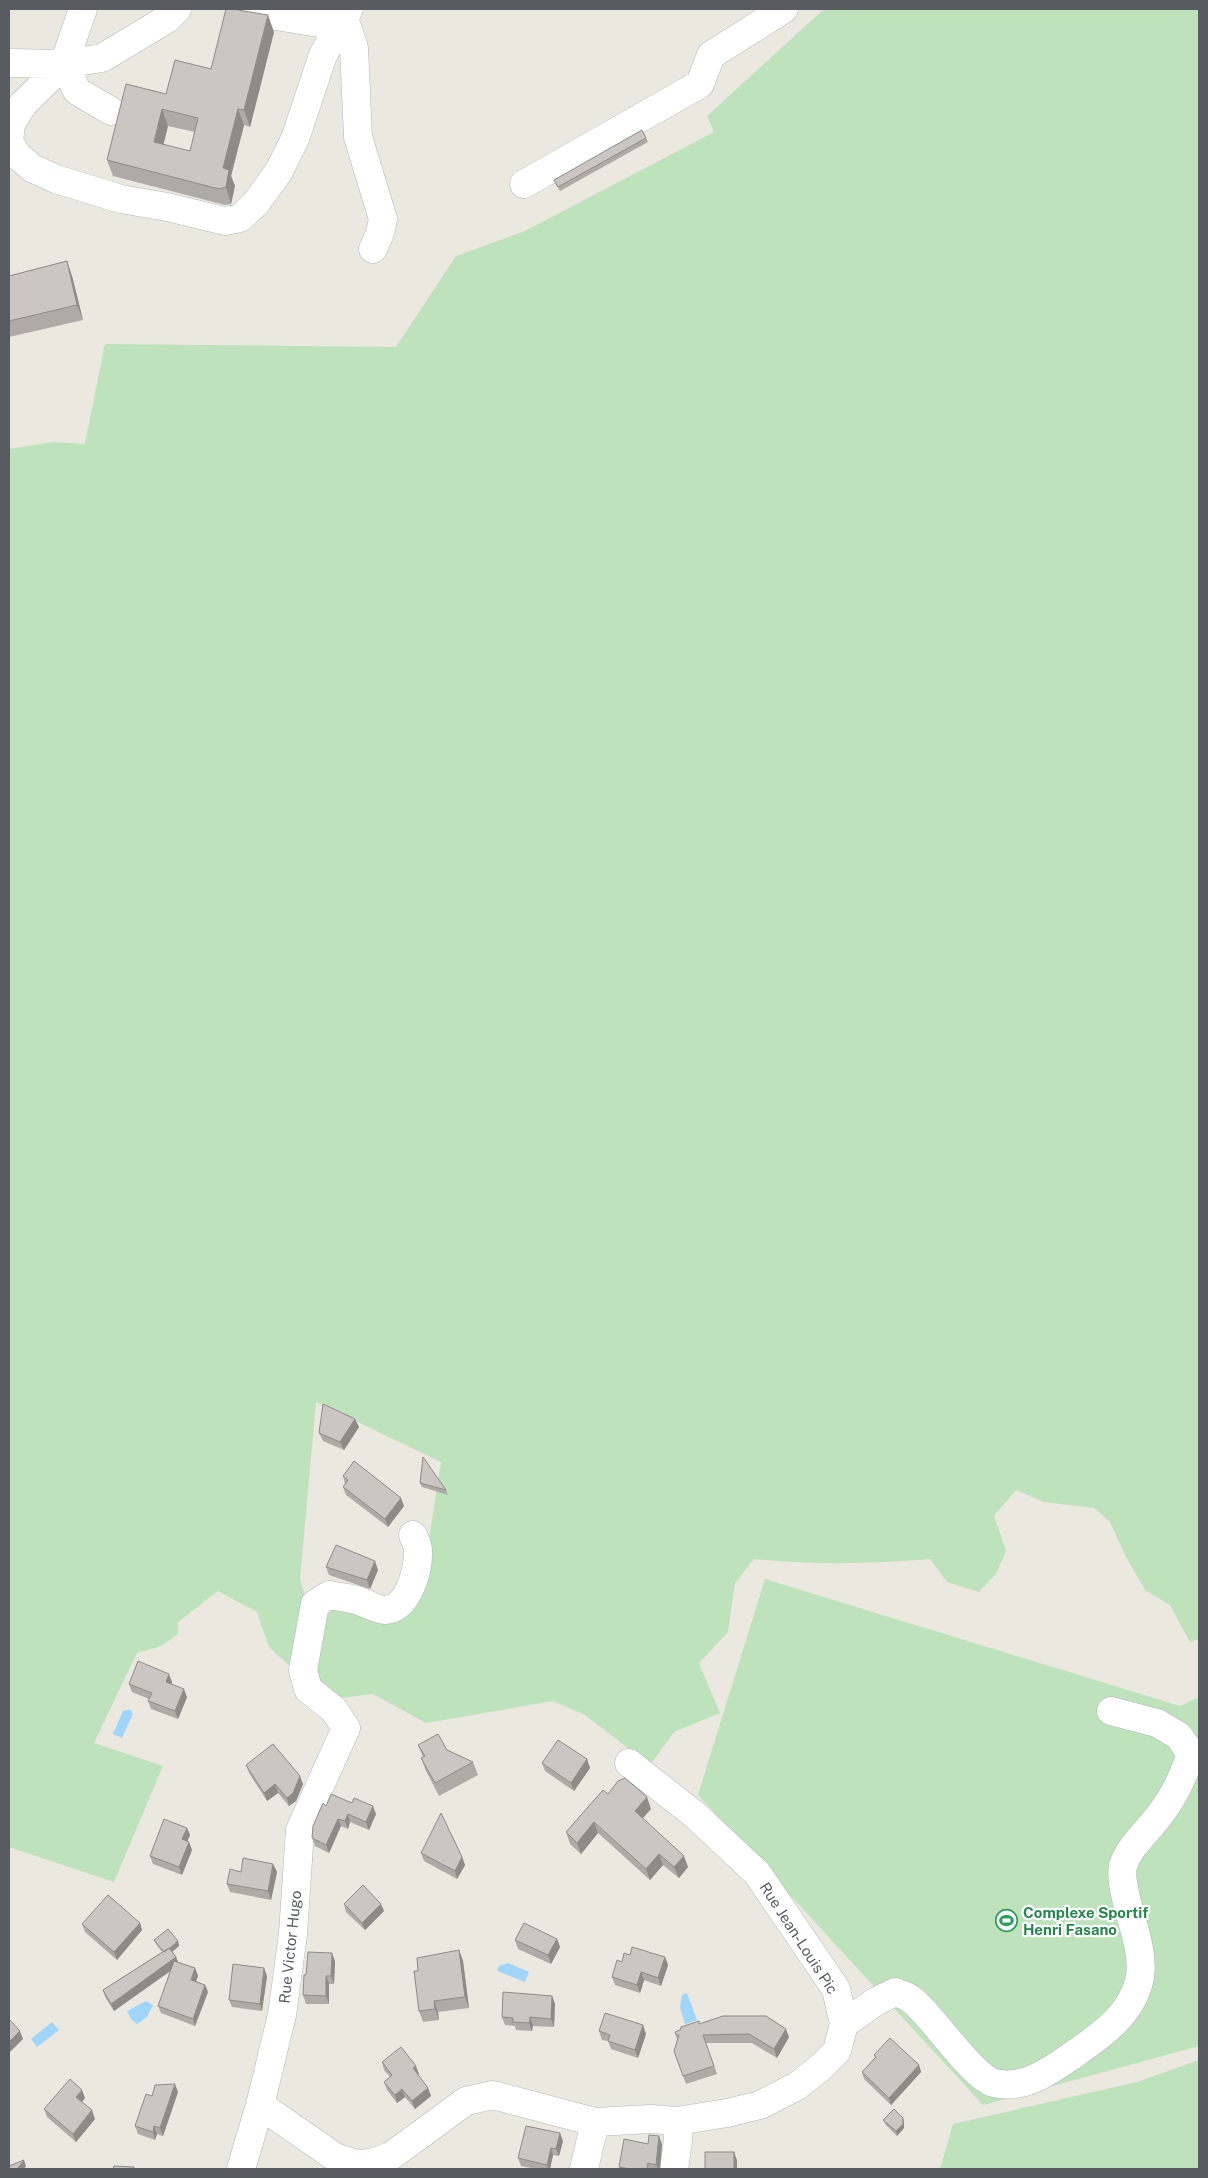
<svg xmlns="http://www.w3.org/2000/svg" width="1208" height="2178" font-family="'Public Sans',sans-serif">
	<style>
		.green { fill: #bde2bc }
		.water { fill: #a0d5fa }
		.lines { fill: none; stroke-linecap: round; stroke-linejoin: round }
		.minor-casing { stroke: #b2b6ba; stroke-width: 29 }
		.minor { stroke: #fff; stroke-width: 28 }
		.wall { fill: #afaaa6; fill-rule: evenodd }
		.shaded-wall { fill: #8e8b87 }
		.building { fill: #cbc6c1; stroke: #8e8b87; fill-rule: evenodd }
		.labels { text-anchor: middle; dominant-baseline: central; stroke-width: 4.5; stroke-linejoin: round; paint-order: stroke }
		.leisure-label { font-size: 15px; font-weight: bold; fill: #27864d; stroke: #fff; text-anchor: start }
		.street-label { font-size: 15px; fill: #585c60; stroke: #fff }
	</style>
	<rect width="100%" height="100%" fill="#ebe8df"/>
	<path class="green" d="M824,9H1199V1639L1190,1642L1170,1605L1146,1591L1126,1557L1110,1522L1094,1508L1044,1502L1016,1490L994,1516L1006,1551L996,1574L979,1592L947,1582L930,1559C871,1564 813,1565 754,1559L735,1583L728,1632L699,1663L720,1713L674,1732L650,1765L585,1715L553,1701L426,1723L373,1694L332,1699L313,1677L314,1649L331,1608H352L397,1623L422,1585L441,1462L316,1402L300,1579L307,1602L294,1670L269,1647L257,1612L218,1591L178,1622V1634L161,1646L137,1653L94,1743L163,1766L114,1882L9,1847V449L53,442L85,444L105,344L396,347L456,256L525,231L714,132L707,116Z
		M765,1579L1180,1706L1199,1697V2046L983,2105L698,1795Z
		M1199,2060V2169H940L953,2124L1137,2082Z"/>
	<path class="water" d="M127,1710H131L133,1714L122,1738L113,1734L123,1711Z
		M508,1963L529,1972L525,1982L497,1971L499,1966Z
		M687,1993L697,2020L685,2024L680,2008L682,1995Z
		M146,2001L153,2005L147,2017L137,2024L131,2019L127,2011Z
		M52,2022L59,2030L37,2047L31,2039Z"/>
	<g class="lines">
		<defs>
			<path id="minor" d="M83,9L64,64L23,104L11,124L9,141L17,155L32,168L56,179L121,199L167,207L225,221L240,218L256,203L279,171L295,139L323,55L349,9
				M246,11L319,23L344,18L354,48L358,137L383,219L380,233L373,249
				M9,63L64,64L102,58L167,19L177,9
				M64,64L77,91L111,111
				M524,184L700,84L711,55L784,9
				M844,2024L875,2002L895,1992C900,1994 908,1996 912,2000C932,2015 972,2077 994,2083C1022,2090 1047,2073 1070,2057C1099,2037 1133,2015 1140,1977C1143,1957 1136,1934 1130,1914C1127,1902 1120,1879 1123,1866C1129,1847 1146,1833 1158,1817C1174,1797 1182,1779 1191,1754L1179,1736L1157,1723L1111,1711
				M260,2105L335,2157L356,2164L372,2163L391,2156L466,2101L493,2095L595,2122
				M241,2169L260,2105L282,2015L293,1934L300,1830L346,1728L334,1710L308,1689L303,1670L315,1604L329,1595C337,1597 347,1597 356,1600C365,1602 376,1610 385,1610C409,1609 419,1568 418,1550C418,1545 415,1540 413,1535
				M584,2169L595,2122L651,2119L677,2121L727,2113L760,2105L797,2086L821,2067L837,2051L844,2024L836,1989L757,1873L695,1815L629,1763
				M674,2169L678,2140L677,2121"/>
		</defs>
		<use href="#minor" class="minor-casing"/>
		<use href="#minor" class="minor"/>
	</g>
	<path class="wall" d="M274,32L250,127L244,125L231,176L235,186L231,204L225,205L113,176L107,160L166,94ZM168,126L195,132L190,151L163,145Z
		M646,138L648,142L560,191L554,180Z
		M67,261L72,276L83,320L9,337V276Z
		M355,1419L359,1427L344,1450L323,1441L319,1433Z
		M343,1476L404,1506L388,1527L346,1495L343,1487L345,1484Z
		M420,1483L446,1490L448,1495L422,1487Z
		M326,1567L378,1570L370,1589L329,1575Z
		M172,1682L171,1684L187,1697L178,1719L151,1709L148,1701L149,1699L132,1692L129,1684Z
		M418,1745L447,1750L473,1762L478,1775L439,1796L426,1771L421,1758L423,1757Z
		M587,1759L590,1768L574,1791L545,1771L542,1763Z
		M246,1765L303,1784L296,1801L289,1806L278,1793L267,1801L249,1773Z
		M608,1794L651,1809L643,1818L688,1867L679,1878L663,1865L650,1880L598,1833L581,1854L570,1844L566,1832Z
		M326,1806L376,1814L369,1830L350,1822L348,1829L341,1826L329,1853L315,1846L312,1838Z
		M187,1828L190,1835L187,1841L189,1842L192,1850L182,1875L153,1864L150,1856Z
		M421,1853L462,1857L465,1865L457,1879L424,1861Z
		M273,1864L277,1872L271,1900L230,1892L227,1884L241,1872Z
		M344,1904L384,1911L365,1930L346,1912Z
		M140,1923L142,1930L117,1960L85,1932L82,1924Z
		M557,1939L560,1947L551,1964L518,1949L515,1940Z
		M154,1940L178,1941L179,1946L172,1952L176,1957L178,1962L195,1968L198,1976L196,1981L205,1985L208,1992L195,2026L161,2013L158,2006L171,1970L114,2011L105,1997L103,1990L162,1952L156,1944Z
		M459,1950L463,1961L469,2008L438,2012L439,2020L423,2022L419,2011L418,1971Z
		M630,1955L665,1957L668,1965L661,1986L644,1980L640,1993L615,1985L612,1977L622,1962Z
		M335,1961L334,1984H329V2004H306L303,1995L306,1975Z
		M267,1976L262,2011L232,2007L229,2000Z
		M552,1996L555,2004L554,2027L533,2026L532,2031L516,2030L515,2026L505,2025L502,2017Z
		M699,2024L789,2037L777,2058L752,2043H706L717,2074L686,2084L674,2051L677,2040L676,2035Z
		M599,2031L646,2034L638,2058L611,2049L608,2041L602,2040Z
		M874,2055L919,2065L921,2072L891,2105L864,2079L862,2072L875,2058Z
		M382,2062L419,2074L418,2075L428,2088L431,2096L415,2109L405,2097L397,2103L387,2090L384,2082L390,2077L384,2070Z
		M178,2092L163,2136L157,2134L155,2140L138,2134L135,2126L152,2096Z
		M85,2098L82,2102L95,2119L76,2142L47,2117L44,2109Z
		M883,2120L904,2123V2128L897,2136L885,2124Z
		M563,2141L559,2156L553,2155L550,2169H536L521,2166L518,2158Z
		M648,2144H662L660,2169H620L619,2167Z"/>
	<path class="shaded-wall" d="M268,15L274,32L250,127L244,110Z
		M162,109L168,126L160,159L154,142Z
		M238,109L244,125L231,176L235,186L231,204L226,187L223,168Z
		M67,261L72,276L83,320L77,305Z
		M355,1419L359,1427L344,1450L340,1442Z
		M401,1498L404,1506L388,1527L385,1519Z
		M375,1561L378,1570L370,1589L367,1580Z
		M169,1674L172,1682L169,1690L166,1682Z
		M184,1689L187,1697L178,1719L175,1711Z
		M587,1759L590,1768L574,1791L571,1783Z
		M300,1776L303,1784L296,1801L289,1806L287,1798Z
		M275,1784L278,1793L267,1801L264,1793Z
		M647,1797L651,1809L639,1822L635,1811Z
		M373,1806L376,1814L369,1830L366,1822Z
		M348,1814L350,1822L348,1829L345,1821Z
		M338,1819L341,1826L329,1853L326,1845Z
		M594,1822L598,1833L581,1854L577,1843Z
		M187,1828L190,1835L185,1847L182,1839Z
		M189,1842L192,1850L182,1875L179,1867Z
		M659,1854L663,1865L650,1880L646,1869Z
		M684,1856L688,1867L679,1878L674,1867Z
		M462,1857L465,1865L457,1879L455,1871Z
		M273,1864L277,1872L271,1900L268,1891Z
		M381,1904L384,1911L365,1930L362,1923Z
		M140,1923L142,1930L117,1960L114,1952Z
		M557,1939L560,1947L551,1964L548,1955Z
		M178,1941L179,1946L166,1957L164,1952Z
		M459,1950L463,1961L469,2008L465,1997Z
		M332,1953L335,1961L334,1984L331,1976Z
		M176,1957L179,1965L114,2011L111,2004Z
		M665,1957L668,1965L661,1986L658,1978Z
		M195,1968L198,1976L194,1987L191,1980Z
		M264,1968L267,1976L262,2011L260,2004Z
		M641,1972L644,1980L640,1993L637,1985Z
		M326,1976L329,1984V2004L326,1996Z
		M205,1985L208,1992L195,2026L193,2019Z
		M552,1996L555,2004L554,2027L551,2019Z
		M434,2001L438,2012L439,2020L435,2009Z
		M530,2017L533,2026L532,2031L529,2023Z
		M643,2025L646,2034L638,2058L635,2050Z
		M786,2029L789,2037L777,2058L774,2049Z
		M20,2031L23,2039L9,2053V2042Z
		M919,2065L921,2072L891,2105L889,2098Z
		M416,2066L419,2074L416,2076L413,2068Z
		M175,2084L178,2092L163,2136L160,2128Z
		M428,2088L431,2096L415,2109L412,2101Z
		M402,2089L405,2097L397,2103L395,2095Z
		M82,2090L85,2098L79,2105L76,2097Z
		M92,2110L95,2119L76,2142L73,2134Z
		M903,2118L904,2123V2128L897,2136L896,2131Z
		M154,2126L157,2134L155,2140L153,2132Z
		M560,2133L563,2141L559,2156L556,2149Z
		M659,2136L662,2144L660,2169H658L656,2165Z
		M551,2148L553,2155L550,2169H548L547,2165Z
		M734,2152L737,2160V2169H734Z
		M24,2160L26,2166L24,2169H17Z"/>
	<path class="building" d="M226,9H236L238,10L268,15L244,110L238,109L223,168L229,170L226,187L219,189L107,160L126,84L166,94L175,60L211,69ZM162,109L198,118L190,151L154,142Z
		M642,130L646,138L558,187L554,180Z
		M67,261L77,305L9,321V276Z
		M323,1404L355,1419L340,1442L319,1433Z
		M423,1457L446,1490L420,1483Z
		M354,1461L401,1498L385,1519L343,1487L348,1480L343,1476Z
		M336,1545L375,1561L367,1580L326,1567Z
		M138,1661L169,1674L166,1682L184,1689L175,1711L148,1701L152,1693L129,1684Z
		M438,1734L447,1750L473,1762L435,1783L421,1758L425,1756L418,1745Z
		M558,1740L587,1759L571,1783L542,1763Z
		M273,1744L300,1776L293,1793L287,1798L275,1784L264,1793L246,1765Z
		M625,1778L647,1797L635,1811L684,1856L674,1867L659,1854L646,1869L594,1822L577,1843L566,1832L603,1790L608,1794L618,1781Z
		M331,1794L352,1803L354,1798L373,1806L366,1822L348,1814L345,1821L338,1819L326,1845L312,1838L313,1826L323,1803L326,1806Z
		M441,1813L462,1857L455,1871L421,1853Z
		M164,1819L187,1828L182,1839L189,1842L179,1867L150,1856Z
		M243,1858L273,1864L268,1891L227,1884L230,1869L241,1872Z
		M363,1885L381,1904L362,1923L344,1904Z
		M108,1895L140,1923L114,1952L82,1924Z
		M524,1923L557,1939L548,1955L515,1940Z
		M168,1929L178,1941L170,1948L164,1952L154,1940Z
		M632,1947L665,1957L658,1978L641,1972L637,1985L612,1977L617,1960L622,1962L624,1953L630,1955Z
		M169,1948L176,1957L111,2004L103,1990Z
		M459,1950L465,1997L434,2001L435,2009L419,2011L414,1971H418L417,1958Z
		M308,1952L332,1953L331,1976H326V1996L303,1995L304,1975H306Z
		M174,1961L195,1968L191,1980L205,1985L193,2019L158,2006Z
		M233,1964L264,1968L260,2004L229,2000Z
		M503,1992L552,1996L551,2019L530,2017L529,2023L513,2022V2018L502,2017Z
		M605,2013L643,2025L635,2050L608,2041L610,2035L599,2031Z
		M723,2016H766L786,2029L774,2049L749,2034L703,2035L714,2066L683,2076L674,2051L679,2035H676L675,2032L680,2030L681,2027L699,2021V2024Z
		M9,2019L20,2031L9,2042Z
		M890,2038L919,2065L889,2098L862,2072L876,2057L874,2055Z
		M401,2047L416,2066L413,2068L428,2088L412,2101L402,2089L395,2095L384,2082L392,2075L382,2062Z
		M70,2079L82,2090L76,2097L92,2110L73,2134L44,2109Z
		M175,2084L160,2128L154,2126L153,2132L135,2126L146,2094L152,2096L155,2085Z
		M894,2109L903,2118V2124L896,2131L883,2120Z
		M526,2126L560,2133L556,2149L551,2148L547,2165L518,2158Z
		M649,2135L659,2136L656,2165L648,2163L647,2169H630L619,2167L624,2139L648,2144Z
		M705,2152H734V2169H705Z
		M24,2160L17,2169H9V2166Z
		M114,2166L134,2167V2169H113Z"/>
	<defs>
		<symbol id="stadium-ring" viewBox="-11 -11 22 22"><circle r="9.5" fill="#fff" stroke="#2e9e5b" stroke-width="1.5"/><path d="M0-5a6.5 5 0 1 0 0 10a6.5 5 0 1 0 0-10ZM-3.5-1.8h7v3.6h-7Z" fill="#2e9e5b"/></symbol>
	</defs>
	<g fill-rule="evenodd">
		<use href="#stadium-ring" x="994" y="1908" width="25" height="25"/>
	</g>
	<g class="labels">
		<g class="leisure-label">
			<text x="1023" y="1912">Complexe Sportif<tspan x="1023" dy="17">Henri Fasano</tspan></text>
		</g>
		<g class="street-label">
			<text transform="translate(799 1938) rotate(57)">Rue Jean-Louis Pic</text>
			<text transform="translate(290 1947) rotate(-84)">Rue Victor Hugo</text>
		</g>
	</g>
	<rect width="1208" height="2178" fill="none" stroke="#585c60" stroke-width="20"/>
</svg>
